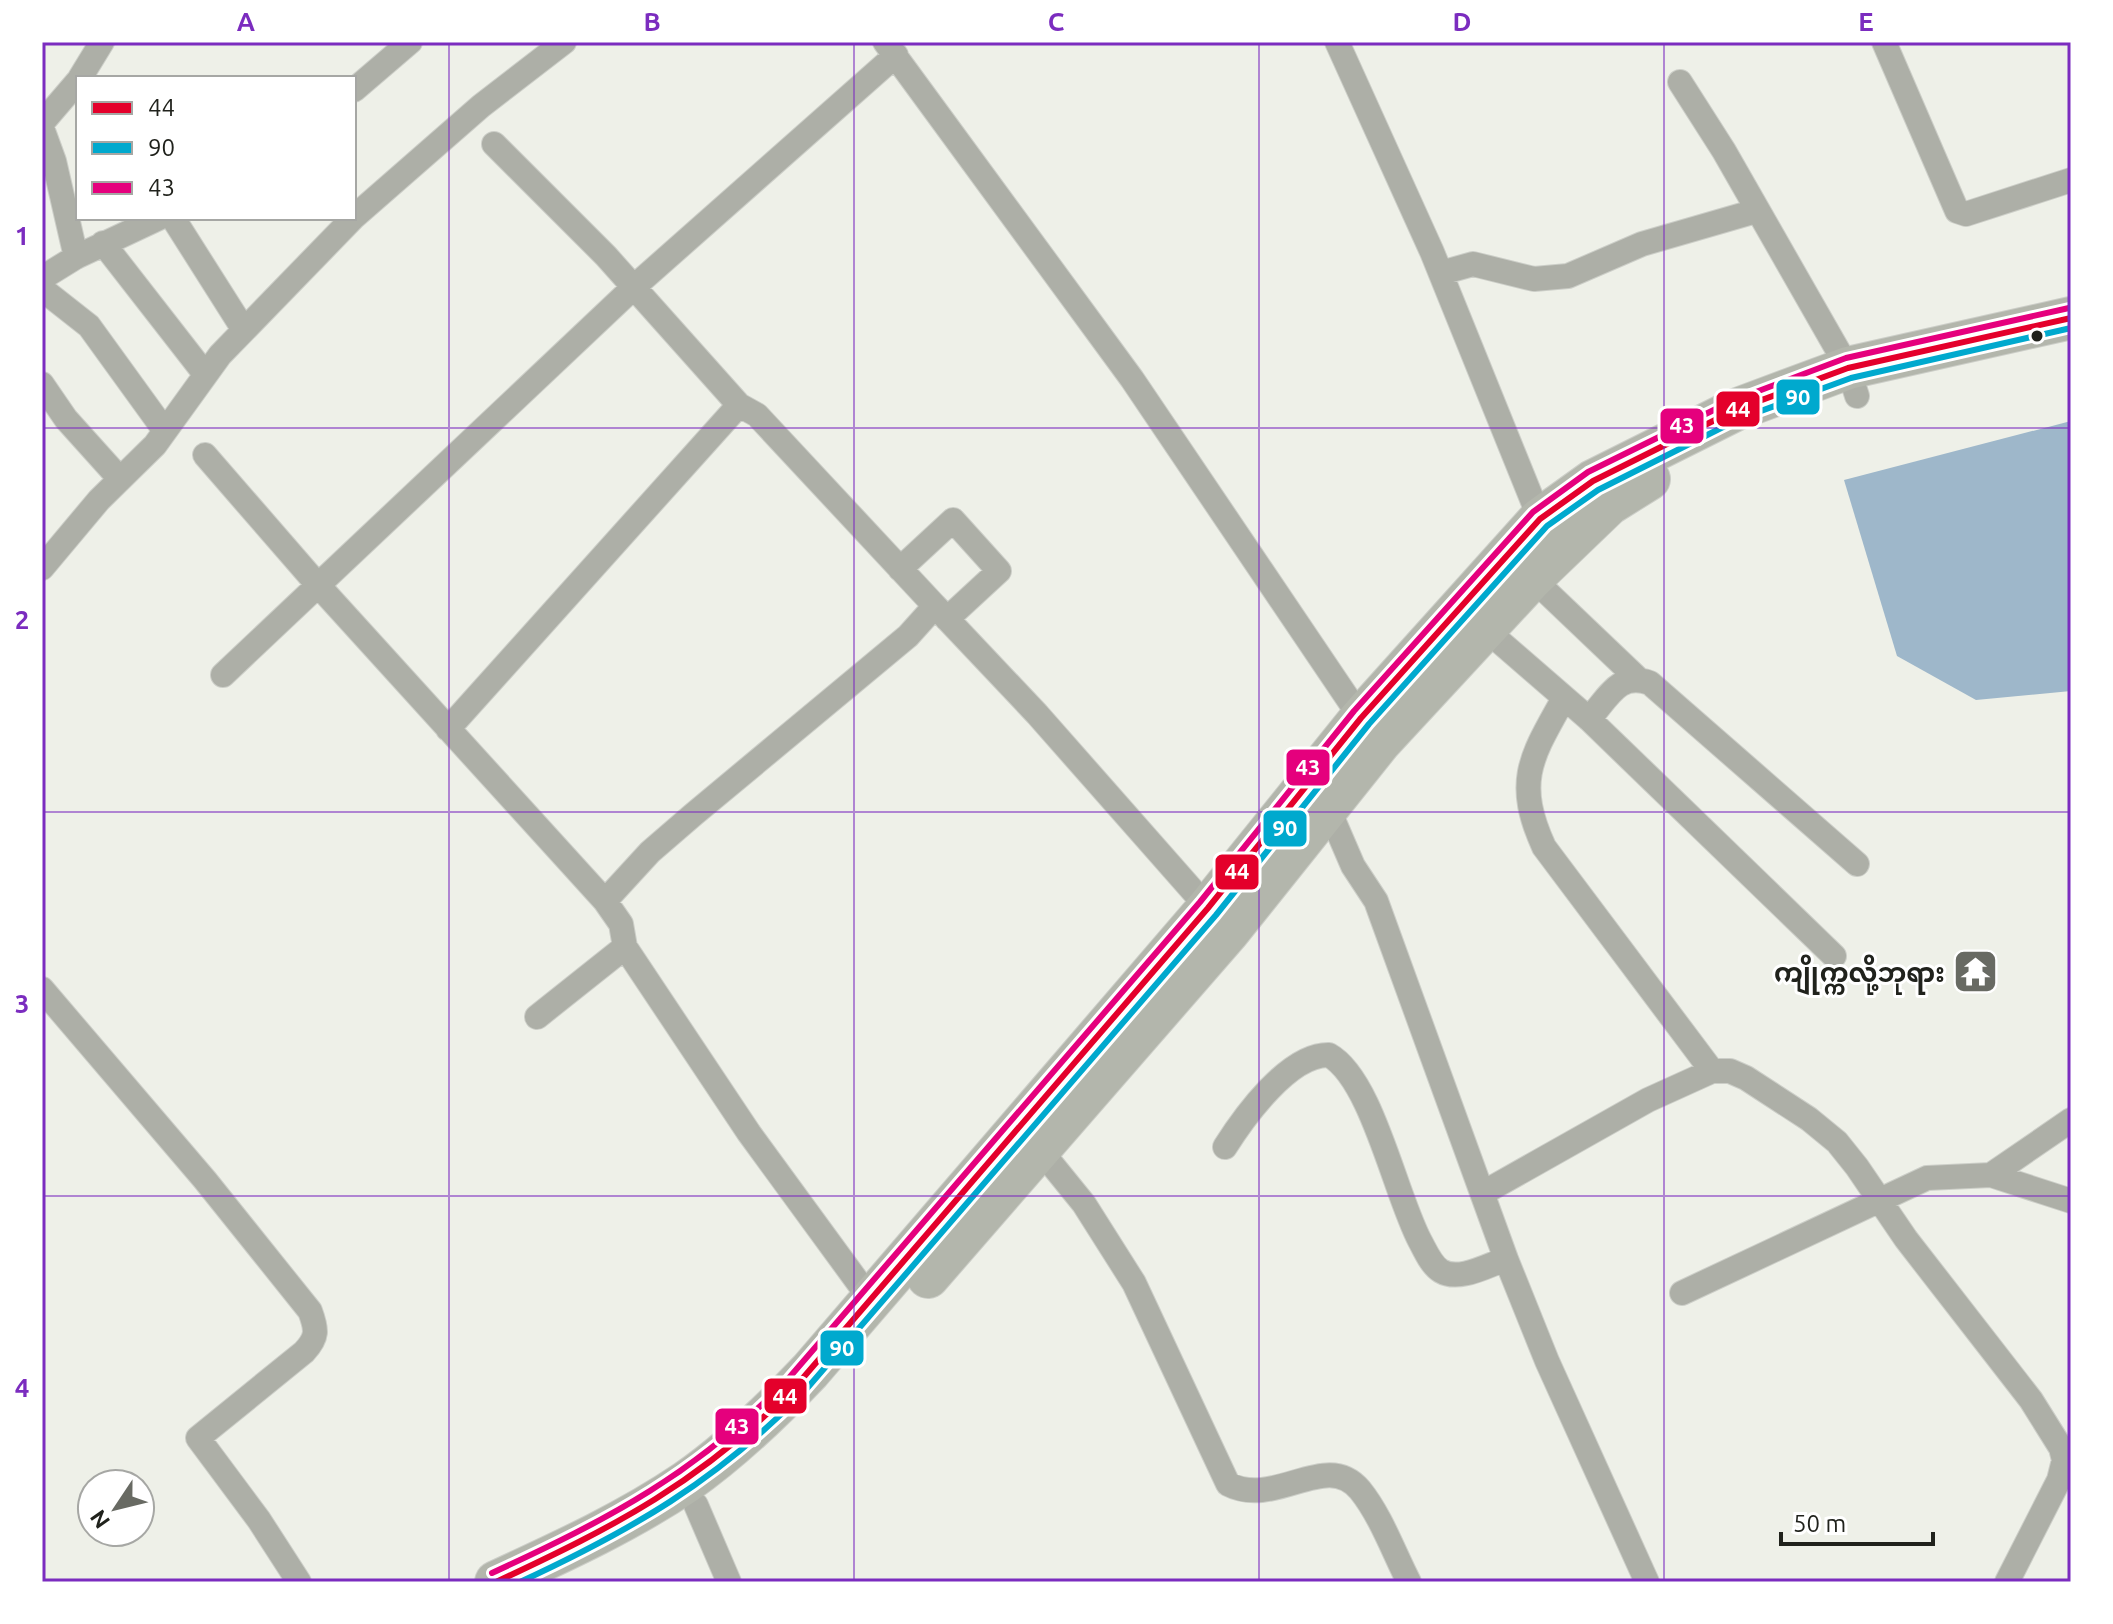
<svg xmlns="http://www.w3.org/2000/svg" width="2113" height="1624" font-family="Ubuntu,'Noto Sans Myanmar',sans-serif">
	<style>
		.water { fill: #9eb7ca }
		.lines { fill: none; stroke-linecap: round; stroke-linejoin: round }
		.street-casing { stroke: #cccec8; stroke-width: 26 }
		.highway-casing { stroke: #cccec8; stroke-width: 44 }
		.street { stroke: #adafa7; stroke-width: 24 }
		.highway { stroke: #b3b6ac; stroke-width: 42 }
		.bus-1-casing { stroke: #fff; stroke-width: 12 }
		.bus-2-casing { stroke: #fff; stroke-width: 12 }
		.bus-3-casing { stroke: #fff; stroke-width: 12 }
		.bus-1 { stroke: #e4002b; stroke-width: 6 }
		.bus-2 { stroke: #00a9ce; stroke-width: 6 }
		.bus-3 { stroke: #e5007d; stroke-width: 6 }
		.grid { fill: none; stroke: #7b2cbf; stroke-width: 2; stroke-opacity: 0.55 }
		.bus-dot { fill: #20221c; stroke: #fff; stroke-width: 3 }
		.labels { text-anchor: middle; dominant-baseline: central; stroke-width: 6; stroke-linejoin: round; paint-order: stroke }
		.poi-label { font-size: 26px; font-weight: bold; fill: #20221c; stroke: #fff; text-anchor: end }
		.line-badge { stroke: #fff; stroke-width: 3 }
		.badge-label { font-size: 22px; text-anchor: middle; font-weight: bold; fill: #fff }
		.neatline { fill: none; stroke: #7b2cbf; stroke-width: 3 }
		.grid-label { font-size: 26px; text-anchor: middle; font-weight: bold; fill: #7b2cbf }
	</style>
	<rect width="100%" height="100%" fill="#eef0e8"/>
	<path class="water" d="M2071,421V691L1976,700L1897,656L1844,480Z"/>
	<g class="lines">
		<defs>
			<path id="street" d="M885,42L1132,379L1361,718
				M1337,42L1432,252L1540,519
				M1884,42L1957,211L1966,214L2071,180
				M80,78L102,42
				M1680,82L1724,151L1848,368L1857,396
				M354,90L410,42
				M42,123L78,81
				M42,128L54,161L76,257
				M494,144L606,256L739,405L757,415L935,606
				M354,217L481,106L564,42
				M173,218L244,330
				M103,243L205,374
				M1441,273L1473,264L1534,279L1568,276L1642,244L1756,211
				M42,278L76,257L159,218
				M42,289L89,326L165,431
				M42,384L66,419L120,479
				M205,455L317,584L605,901L621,924L625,947L537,1017
				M42,568L99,500L155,445L220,355L353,218
				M900,569L953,520L999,571L947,619
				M1532,578L1637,678
				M1484,628L1589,719L1834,956
				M223,675L635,286L896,55
				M1564,698C1531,757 1514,781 1544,847L1712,1071
				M1589,719C1608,698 1619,671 1650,683L1857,864
				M448,729L739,405
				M1328,808L1353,866L1376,901L1506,1259L1547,1361L1647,1582
				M605,901L650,852L694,814L908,636L935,606L1037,714L1208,908
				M625,947L749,1133L871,1300
				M42,989L205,1180L310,1311C317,1330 318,1337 304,1352L198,1438L259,1520L299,1582
				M1225,1147C1244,1117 1289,1054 1329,1055C1372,1079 1395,1194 1420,1241C1425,1250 1431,1265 1441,1271C1459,1282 1488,1265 1506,1259
				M1041,1151L1084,1204L1134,1283L1228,1484C1276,1509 1326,1449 1360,1490C1381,1516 1394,1553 1409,1582
				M1991,1175L2071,1120
				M1483,1193L1648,1100L1712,1071H1730L1746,1078L1809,1119L1837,1142L1857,1167L1906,1239L2031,1400L2061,1448L2064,1460L2059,1480L2007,1582
				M1682,1293L1927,1178L1991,1175L2071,1201
				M696,1505L729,1582"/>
			<path id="highway" d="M928,1277L1229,931L1380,742L1532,578L1609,504L1649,479
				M496,1582C561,1552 627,1522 686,1482C732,1450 772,1411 810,1371L1208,908L1361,718L1540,519L1593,481L1735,410L1848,368L2071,318"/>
		</defs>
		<use href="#street" class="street-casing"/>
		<use href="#highway" class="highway-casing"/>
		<use href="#street" class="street"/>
		<use href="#highway" class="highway"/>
		<defs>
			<path id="bus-1" d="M496,1582C616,1526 701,1482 796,1386L1208,908L1361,718L1540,519L1593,481L1735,410L1848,368L2071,318"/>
			<path id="bus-2" d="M520,1582C632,1530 715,1482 803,1393L1216,915L1369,724L1547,526L1598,490L1739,419L1851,378L2071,328"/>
			<path id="bus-3" d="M492,1573C611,1518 695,1474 788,1379L1200,902L1354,711L1533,512L1588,472L1732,401L1846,358L2069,308"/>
		</defs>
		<use href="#bus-1" class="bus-1-casing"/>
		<use href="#bus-2" class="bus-2-casing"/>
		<use href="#bus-3" class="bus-3-casing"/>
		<use href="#bus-1" class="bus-1"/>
		<use href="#bus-2" class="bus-2"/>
		<use href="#bus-3" class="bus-3"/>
	</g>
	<path class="grid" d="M449,42V1582M854,42V1582M1259,42V1582M1664,42V1582M42,428H2071M42,812H2071M42,1196H2071"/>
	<defs>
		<symbol id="temple-square" viewBox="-11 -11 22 22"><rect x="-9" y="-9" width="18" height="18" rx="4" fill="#686a63" stroke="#fff"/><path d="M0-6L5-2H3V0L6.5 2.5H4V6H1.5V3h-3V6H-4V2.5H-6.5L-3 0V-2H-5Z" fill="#fff"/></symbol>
	</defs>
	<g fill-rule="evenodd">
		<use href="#temple-square" x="1950" y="946" width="51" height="51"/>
	</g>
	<circle class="bus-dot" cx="2037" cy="336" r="7"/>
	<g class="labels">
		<g class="poi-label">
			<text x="1945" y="972">ကျိုက္ကလို့ဘုရား</text>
		</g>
	</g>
	<g class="line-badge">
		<rect x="1775" y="378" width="46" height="38" rx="8" fill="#00a9ce"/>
		<rect x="1715" y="390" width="46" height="38" rx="8" fill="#e4002b"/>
		<rect x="1659" y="407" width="46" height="38" rx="8" fill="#e5007d"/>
		<rect x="1285" y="748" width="46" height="39" rx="8" fill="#e5007d"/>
		<rect x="1262" y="809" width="46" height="39" rx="8" fill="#00a9ce"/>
		<rect x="1214" y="853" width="46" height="38" rx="8" fill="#e4002b"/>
		<rect x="819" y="1329" width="46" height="38" rx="8" fill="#00a9ce"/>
		<rect x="763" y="1377" width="45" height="38" rx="8" fill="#e4002b"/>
		<rect x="714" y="1407" width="46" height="39" rx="8" fill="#e5007d"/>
	</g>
	<g class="badge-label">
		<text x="1798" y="405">90</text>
		<text x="1738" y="417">44</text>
		<text x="1682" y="433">43</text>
		<text x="1308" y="775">43</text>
		<text x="1285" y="836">90</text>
		<text x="1237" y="879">44</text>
		<text x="842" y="1356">90</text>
		<text x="785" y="1404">44</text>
		<text x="737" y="1434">43</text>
	</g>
	<rect width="2113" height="1624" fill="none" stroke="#ffffff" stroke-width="88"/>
	<rect x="76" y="76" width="280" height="144" fill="#ffffff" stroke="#a6a7a4" stroke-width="2"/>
	<rect x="92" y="102" width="40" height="12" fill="#e4002b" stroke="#a6a7a4" stroke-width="2"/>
	<text x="148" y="116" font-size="24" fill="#20221c">44</text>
	<rect x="92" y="142" width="40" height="12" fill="#00a9ce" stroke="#a6a7a4" stroke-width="2"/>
	<text x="148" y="156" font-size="24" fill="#20221c">90</text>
	<rect x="92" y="182" width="40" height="12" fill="#e5007d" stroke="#a6a7a4" stroke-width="2"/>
	<text x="148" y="196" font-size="24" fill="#20221c">43</text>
	<g transform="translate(116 1508) rotate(235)"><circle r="38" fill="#ffffff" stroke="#a6a7a4" stroke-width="2"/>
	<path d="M0-6L14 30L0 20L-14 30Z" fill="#686a63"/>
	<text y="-12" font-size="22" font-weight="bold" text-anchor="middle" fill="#20221c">N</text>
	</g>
	<path d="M1781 1532v12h152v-12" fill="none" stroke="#20221c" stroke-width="4"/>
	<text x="1793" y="1532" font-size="24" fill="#20221c" stroke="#ffffff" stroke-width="6" paint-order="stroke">50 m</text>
	<rect x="44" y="44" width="2025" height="1536" class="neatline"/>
	<g class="grid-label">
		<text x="246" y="31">A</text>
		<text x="652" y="31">B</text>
		<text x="1056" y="31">C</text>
		<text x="1462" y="31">D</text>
		<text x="1866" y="31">E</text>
		<text x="22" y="245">1</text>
		<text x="22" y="629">2</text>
		<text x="22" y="1013">3</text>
		<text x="22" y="1397">4</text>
	</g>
</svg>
